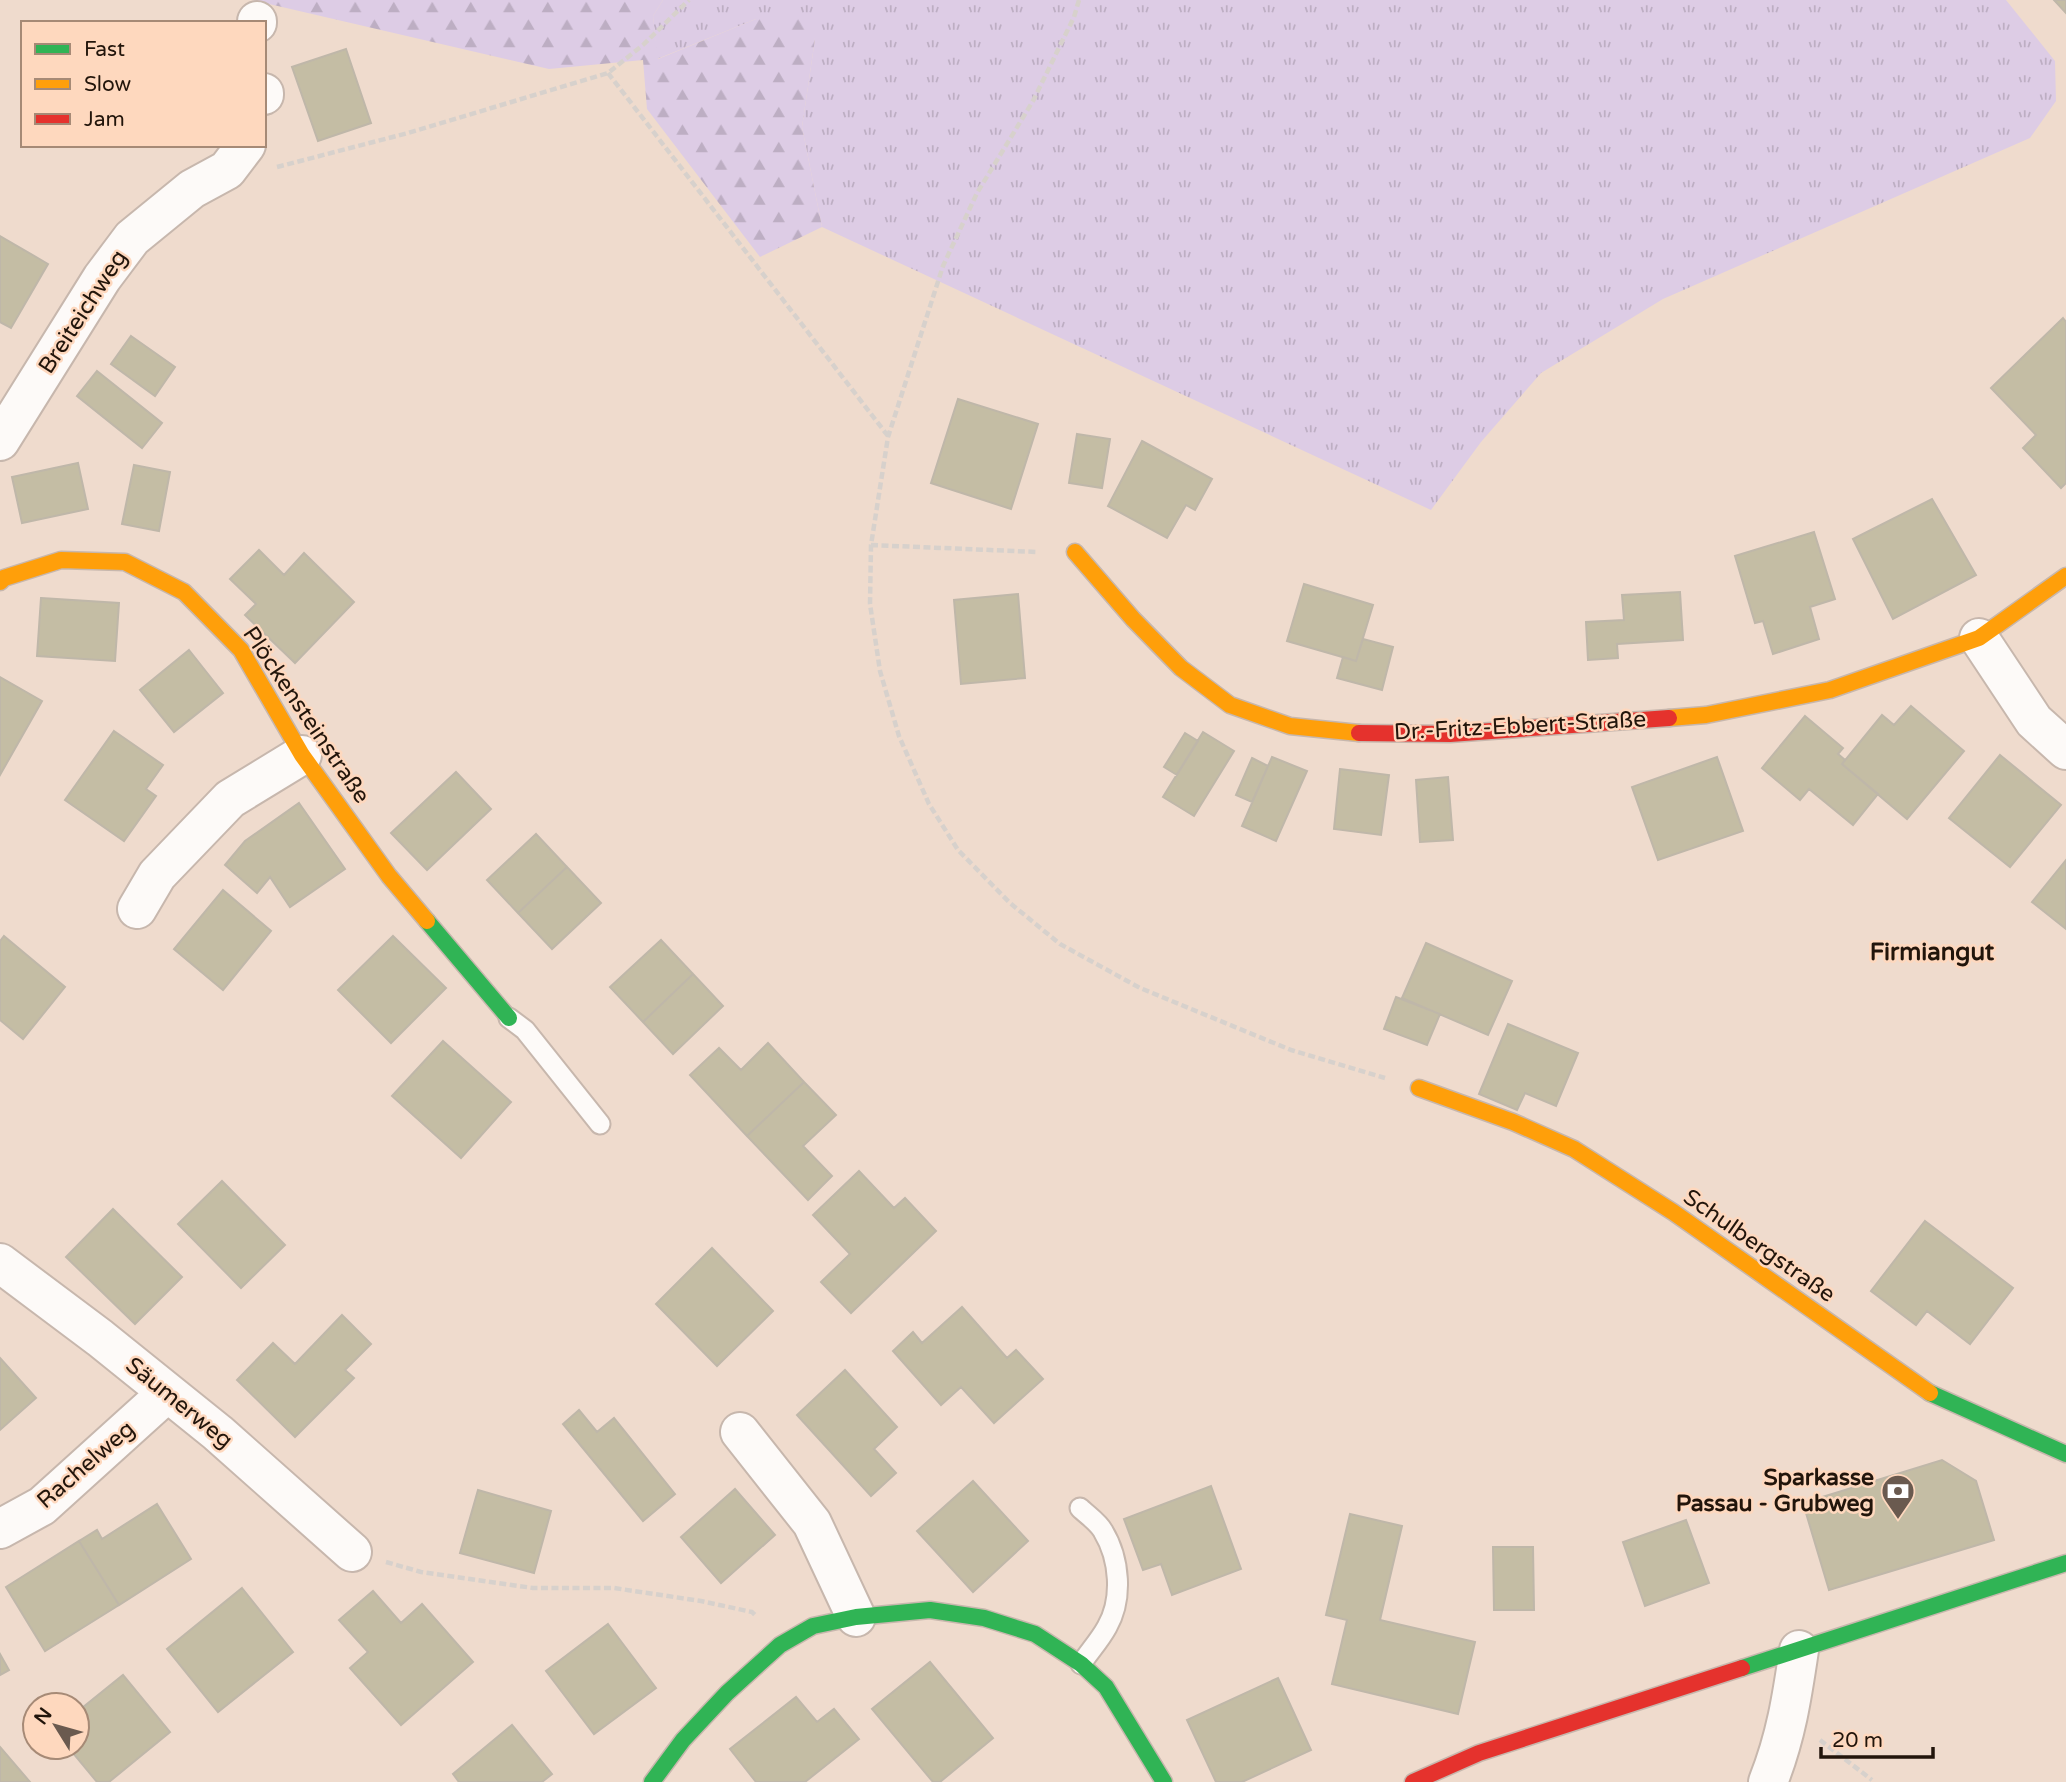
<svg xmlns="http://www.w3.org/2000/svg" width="2066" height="1782" font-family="'Varela Round',sans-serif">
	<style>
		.grass { fill: url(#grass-tufts) }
		.forest { fill: url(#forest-firs) }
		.building { fill: #c4bda4; stroke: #bfb7a9; stroke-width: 2 }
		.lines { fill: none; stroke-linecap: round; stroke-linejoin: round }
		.lane-casing { stroke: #c7b7ad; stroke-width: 23 }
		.street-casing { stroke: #c7b7ad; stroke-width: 42 }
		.fast-casing { stroke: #c7b7ad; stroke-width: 19 }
		.slow-casing { stroke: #c7b7ad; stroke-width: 19 }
		.jam-casing { stroke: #c7b7ad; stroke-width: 19 }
		.path { stroke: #d7d1cc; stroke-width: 4.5; stroke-dasharray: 7 3.5; stroke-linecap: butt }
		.lane { stroke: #fdfaf8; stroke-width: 19 }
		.street { stroke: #fdfaf8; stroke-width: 38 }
		.fast { stroke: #30b455; stroke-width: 16 }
		.slow { stroke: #ff9f0a; stroke-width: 16 }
		.jam { stroke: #e5322d; stroke-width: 16 }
		.labels { text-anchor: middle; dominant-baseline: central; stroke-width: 5; stroke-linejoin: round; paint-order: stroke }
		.street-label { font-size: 23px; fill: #22150b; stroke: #fed8be }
		.poi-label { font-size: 23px; font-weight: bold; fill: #22150b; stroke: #fed8be; text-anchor: end }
		.neighbourhood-label { font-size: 24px; font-weight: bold; fill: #22150b; stroke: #fed8be }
	</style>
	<defs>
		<pattern id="grass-tufts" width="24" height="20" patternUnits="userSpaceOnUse" patternTransform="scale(1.75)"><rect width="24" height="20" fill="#ddcce5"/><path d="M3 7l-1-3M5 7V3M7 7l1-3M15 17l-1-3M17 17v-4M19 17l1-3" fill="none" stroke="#bdaec3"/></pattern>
		<pattern id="forest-firs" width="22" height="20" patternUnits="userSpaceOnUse" patternTransform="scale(1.75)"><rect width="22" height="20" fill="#ddcce5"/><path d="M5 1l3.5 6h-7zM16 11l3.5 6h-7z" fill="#bdaec3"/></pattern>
	</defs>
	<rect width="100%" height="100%" fill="#efdbcd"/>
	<path class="grass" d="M663,0H2006L2055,61L2056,101L2030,138L1663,299L1541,373L1481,442L1431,510L822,227L802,127L815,39L756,19L657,59L653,16Z"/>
	<path class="forest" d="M252,0H663L653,16L658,59L756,19L798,15L815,39L802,127L822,227L760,257L647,109L643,60L549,69Z"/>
	<path class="building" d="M2054,0H2066V13Z
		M346,49L371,123L318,141L292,67Z
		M0,236L48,264L11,328L0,322Z
		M2063,318L2066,322V483L2061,488L2023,448L2036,435L1991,388Z
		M131,336L175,367L155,396L111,364Z
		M97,371L162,423L142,448L77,396Z
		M958,399L1038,424L1011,509L931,483Z
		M1077,434L1110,439L1102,488L1069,483Z
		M1142,441L1212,479L1195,510L1186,505L1167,538L1108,506Z
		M78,463L88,509L22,523L12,477Z
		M134,465L170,472L159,531L122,524Z
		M1932,499L1976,575L1893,619L1853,539Z
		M1814,532L1835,599L1810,607L1819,639L1773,654L1763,621L1755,623L1735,556Z
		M259,550L284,575L304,553L354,602L295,663L245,615L256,604L230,579Z
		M1304,584L1373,605L1356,661L1287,641Z
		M1680,592L1683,640L1617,644L1618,658L1588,660L1586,622L1624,620L1622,595Z
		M1018,594L1025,678L961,684L954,600Z
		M41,598L119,603L115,661L37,656Z
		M1363,639L1393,647L1382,690L1337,678L1343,657L1356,661Z
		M189,650L223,693L174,732L140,690Z
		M0,677L42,701L0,775Z
		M1911,706L1964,751L1907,819L1842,764L1882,715L1894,725Z
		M1805,716L1843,748L1838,754L1845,760L1842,764L1878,794L1853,825L1809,789L1800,800L1762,768Z
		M114,731L163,765L146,789L156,796L124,841L65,800Z
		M1203,732L1234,751L1194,816L1163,797Z
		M1185,733L1198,741L1177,775L1164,767Z
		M2000,755L2061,805L2010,867L1949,818Z
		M1272,757L1307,771L1276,841L1242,826Z
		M1717,757L1743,831L1658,860L1632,787Z
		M1252,758L1268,766L1252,802L1236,795Z
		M1340,769L1389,775L1381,835L1334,829Z
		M456,772L491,809L427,870L391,833Z
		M1448,777L1453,840L1420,842L1416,780Z
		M299,803L345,869L290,907L270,877L257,893L225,865L245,841Z
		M536,834L567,867L518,913L487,880Z
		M2066,860V929L2032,902Z
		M567,867L601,903L552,949L518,913Z
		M223,890L271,931L223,990L174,949Z
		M4,936L65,987L23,1039L0,1020V941Z
		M393,936L446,988L391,1043L338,990Z
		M661,940L693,974L643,1022L610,987Z
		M1426,943L1512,981L1488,1035L1402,998Z
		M693,974L723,1006L673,1054L643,1022Z
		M1396,997L1440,1014L1427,1045L1384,1029Z
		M1508,1024L1578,1053L1556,1106L1525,1093L1517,1110L1479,1094Z
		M443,1041L511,1102L461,1158L392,1096Z
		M768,1043L804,1082L747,1136L690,1075L719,1048L741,1070Z
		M804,1082L836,1115L803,1146L832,1176L808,1200L747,1136Z
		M859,1171L894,1208L905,1198L936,1231L851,1313L821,1282L850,1254L813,1215Z
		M222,1181L285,1245L241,1288L178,1224Z
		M113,1209L182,1277L135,1324L66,1257Z
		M1925,1221L2013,1288L1970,1344L1927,1311L1916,1325L1871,1291Z
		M712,1248L773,1311L717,1366L656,1304Z
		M962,1307L1007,1358L1016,1350L1043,1379L994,1423L961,1387L941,1405L893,1351L913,1332L922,1343Z
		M342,1315L371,1344L345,1370L354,1378L295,1437L237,1380L273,1343L295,1364Z
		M0,1358L36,1398L0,1430Z
		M845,1370L897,1427L874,1449L896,1473L871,1496L797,1415Z
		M579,1410L597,1432L614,1418L675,1494L643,1521L563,1424Z
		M1942,1460L1976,1481L1994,1540L1829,1590L1803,1503Z
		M973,1481L1028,1541L973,1592L917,1531Z
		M1211,1486L1241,1569L1172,1595L1161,1564L1143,1570L1124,1519Z
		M735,1489L775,1535L721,1583L681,1537Z
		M478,1490L551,1511L534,1573L460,1553Z
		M157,1504L191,1559L119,1605L79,1541L97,1530L102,1539Z
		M1350,1514L1402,1526L1380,1620L1475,1642L1458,1714L1332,1684L1347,1620L1326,1615Z
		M1686,1520L1709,1583L1645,1606L1623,1542Z
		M79,1541L119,1605L45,1651L6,1587Z
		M1493,1547H1533L1534,1610H1494Z
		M242,1588L293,1652L218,1712L167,1649Z
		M373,1591L401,1623L422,1604L473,1662L401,1725L350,1668L368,1652L339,1620Z
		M608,1624L656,1688L594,1734L546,1671Z
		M0,1654L9,1670L0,1675Z
		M930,1662L993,1738L940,1782H933L872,1709Z
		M123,1675L170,1732L109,1782H97L68,1747H77V1712Z
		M1278,1678L1311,1750L1242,1782H1216L1187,1720Z
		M796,1697L817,1722L834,1709L859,1739L805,1782H756L730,1749Z
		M512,1725L552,1774L542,1782H459L453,1774Z
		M0,1747L30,1782H0Z"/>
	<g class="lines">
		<defs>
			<path id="lane" d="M509,1018L525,1030L600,1124
				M1080,1508C1087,1515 1098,1522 1103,1531C1120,1559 1123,1599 1107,1627C1100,1640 1089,1652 1081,1664"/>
			<path id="street" d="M257,21V23
				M264,93V95
				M0,441L102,278L132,238L192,189L227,170L246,145
				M1979,638L2034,721L2066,750
				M137,909L157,875L230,799L302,755
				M0,1263L100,1338L218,1433L352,1552
				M740,1432L812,1523L856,1617
				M0,1529L42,1506L167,1393
				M1768,1782C1786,1737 1792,1697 1799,1650"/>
			<path id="fast" d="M427,921L509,1018
				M1930,1393L2066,1454
				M1742,1668L2066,1563
				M652,1782L683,1740L727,1693L780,1645L813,1626L856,1617L930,1610L984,1618L1035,1634L1081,1664L1106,1687L1164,1782"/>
			<path id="slow" d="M1075,552L1133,619L1181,668L1230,705L1290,726L1359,733
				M0,582L4,578L61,560L125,562L184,592L241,650L302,755L389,876L427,921
				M1669,718L1706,715L1830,690L1979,638L2066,576
				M1419,1088L1513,1122L1574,1149L1673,1212L1930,1393"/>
			<path id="jam" d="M1359,733L1450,734L1669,718
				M1413,1782L1479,1753L1742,1668"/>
		</defs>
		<use href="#lane" class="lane-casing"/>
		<use href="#street" class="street-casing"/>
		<use href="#fast" class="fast-casing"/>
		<use href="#slow" class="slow-casing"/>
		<use href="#jam" class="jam-casing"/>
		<path class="path" d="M1079,0L1074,17L1033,101L977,193L943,266L888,437L871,545L870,604L880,671L899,736L929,804L958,850L1010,903L1060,944L1140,988L1291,1050L1385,1078
			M608,73L888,436
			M277,167L408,133L608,73L643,45L689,0
			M871,545L1038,552
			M386,1562L421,1572L533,1588H614L701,1601L752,1612L756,1616
			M1820,1740L1872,1780"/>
		<use href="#lane" class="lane"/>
		<use href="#street" class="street"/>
		<use href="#fast" class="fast"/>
		<use href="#slow" class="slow"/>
		<use href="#jam" class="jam"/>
	</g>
	<defs>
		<symbol id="bank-pin" viewBox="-11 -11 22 30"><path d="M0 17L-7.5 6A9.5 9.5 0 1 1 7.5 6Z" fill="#6a5a4f" stroke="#fed8be"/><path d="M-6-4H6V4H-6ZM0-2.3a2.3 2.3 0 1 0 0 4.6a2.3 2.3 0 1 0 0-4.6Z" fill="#fff"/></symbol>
	</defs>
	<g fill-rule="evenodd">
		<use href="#bank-pin" x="1879" y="1472" width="38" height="52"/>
	</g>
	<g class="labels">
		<g class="street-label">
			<text transform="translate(83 312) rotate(-57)">Breiteichweg</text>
			<text transform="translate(306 715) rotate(56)">Plöckensteinstraße</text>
			<text transform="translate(1520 726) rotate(-3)">Dr.-Fritz-Ebbert-Straße</text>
			<text transform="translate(1759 1246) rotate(35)">Schulbergstraße</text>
			<text transform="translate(179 1403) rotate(39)">Säumerweg</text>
			<text transform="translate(86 1465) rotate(-41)">Rachelweg</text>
		</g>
		<g class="poi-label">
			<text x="1874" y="1478">Sparkasse<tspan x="1874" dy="26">Passau - Grubweg</tspan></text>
		</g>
		<g class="neighbourhood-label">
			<text x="1932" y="952">Firmiangut</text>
		</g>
	</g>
	<rect x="21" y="21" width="245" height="126" fill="#fed8be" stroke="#a68a76" stroke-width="2"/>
	<rect x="35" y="44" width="35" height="10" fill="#30b455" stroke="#a68a76" stroke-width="2"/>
	<text x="84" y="56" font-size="21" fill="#22150b">Fast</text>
	<rect x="35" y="79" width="35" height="10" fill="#ff9f0a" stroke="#a68a76" stroke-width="2"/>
	<text x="84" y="91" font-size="21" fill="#22150b">Slow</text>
	<rect x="35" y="114" width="35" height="10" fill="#e5322d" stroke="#a68a76" stroke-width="2"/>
	<text x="84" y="126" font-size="21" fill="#22150b">Jam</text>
	<g transform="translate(56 1726) rotate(307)"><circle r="33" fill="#fed8be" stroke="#a68a76" stroke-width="2"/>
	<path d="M0-5L12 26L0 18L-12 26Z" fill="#6a5a4f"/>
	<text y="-10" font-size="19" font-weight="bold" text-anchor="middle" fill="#22150b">N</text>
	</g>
	<path d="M1821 1747v10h112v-10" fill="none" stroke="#22150b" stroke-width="3.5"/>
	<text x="1832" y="1747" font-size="21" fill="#22150b" stroke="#fed8be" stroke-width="5" paint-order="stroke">20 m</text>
</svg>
